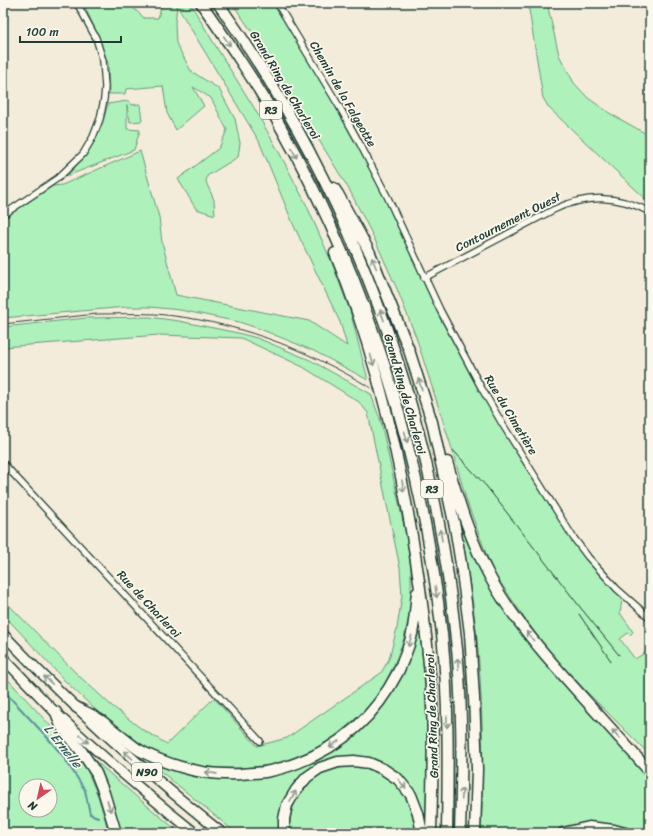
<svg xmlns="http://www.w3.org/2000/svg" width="653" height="836" font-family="Sriracha,sans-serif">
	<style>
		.green { fill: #aef1bb; stroke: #669778; fill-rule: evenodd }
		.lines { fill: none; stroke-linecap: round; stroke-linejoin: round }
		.stream { stroke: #5c919f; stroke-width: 2 }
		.minor-casing { stroke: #1f3d34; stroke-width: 8 }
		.trunk-casing { stroke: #1f3d34; stroke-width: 12 }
		.motorway-casing { stroke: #1f3d34; stroke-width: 13 }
		.minor { stroke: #fbf7ec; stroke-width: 5.5 }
		.trunk { stroke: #fbf7ec; stroke-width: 9 }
		.motorway { stroke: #fbf7ec; stroke-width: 10 }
		.tram { stroke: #1f3d34; stroke-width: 1 }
		.oneway { stroke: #8d9a90 }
		.labels { text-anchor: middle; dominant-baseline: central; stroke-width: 3.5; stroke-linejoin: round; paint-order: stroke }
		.shield { fill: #fbf7ec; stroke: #61756b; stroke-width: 1 }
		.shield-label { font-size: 11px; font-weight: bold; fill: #1f3d34 }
		.street-label { font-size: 12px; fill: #1f3d34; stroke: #fbf7ec }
		.water-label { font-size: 13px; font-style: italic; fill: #386060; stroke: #fbf7ec }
	</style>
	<rect width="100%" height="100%" fill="#f4ecda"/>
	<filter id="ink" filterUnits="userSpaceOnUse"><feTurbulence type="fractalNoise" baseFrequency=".025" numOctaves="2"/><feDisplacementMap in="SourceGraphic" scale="8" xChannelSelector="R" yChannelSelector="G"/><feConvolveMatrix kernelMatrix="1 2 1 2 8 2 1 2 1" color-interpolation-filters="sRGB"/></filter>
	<g filter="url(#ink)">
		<path class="green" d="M83,3H128L144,18H158L162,3H190L218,50L253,106L280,154L306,204L332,263L350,311L368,380L314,351L260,329L239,322L180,310L150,307H126L3,318V219L53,186L62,185L140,151L159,217L162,242L176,295L309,321L347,346L340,322L293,224L259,141L177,6L175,23L176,43L191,71L219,89L235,119L240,143L238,157L207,176L206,182L214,200L215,215L196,209L178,179L219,148L227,130L211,98L193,87L204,106L176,130L167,113L163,86L126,89L125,94H109L108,63L97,33Z
			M232,3H273L335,105L366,161L384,197L441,320L487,404L522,462L570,537L585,558L606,582L621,597L622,600L620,613L630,627L633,632L630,635L628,633L620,639L635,659L648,651L650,655V755L588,693L544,646L493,572L467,502L452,449L416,337L397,289L375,240L350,191L259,42Z
			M528,3H547L559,55L574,83L588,98L611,114L650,136V203L549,108L543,98Z
			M127,101H129L132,105L140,104L142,121L130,122L127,105V129L140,130L134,150L67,176C77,165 87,154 94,142C101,130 104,117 108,104Z
			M149,317L179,321L238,333L257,338L310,360L371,394L378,414L380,418L406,535L411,569V596L409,617L404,638L394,665L382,689L370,705L353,721L334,737L315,749L292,758L270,765L244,768H210L180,761L154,752L126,734L99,713L65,681L3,614V599L78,675L112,706L143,730L167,744L214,698L257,746L287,738L381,673L389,659L397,628L402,596L400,568L368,413L359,402L303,367L241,338L159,335L3,347V327L86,318Z
			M460,521L471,550L486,580L631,757L650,778V833H635L603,825L580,826L548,833H481C484,765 483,697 476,629C472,593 465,557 460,521Z
			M418,618C422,649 425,679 426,710C428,748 427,787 425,826L417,799L361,757L306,773L280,833H236L213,814L142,756L173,770L198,776L222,779L294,769L382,704Z
			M3,674L67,744L87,770L98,796L109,833H3ZM26,786H50V810H26Z
			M92,758L138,798L180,833H120L115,811L108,789Z
			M345,767C350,767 355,766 360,767C377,769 397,783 405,797C411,808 414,821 417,833H290C288,811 298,788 318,776C326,771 335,769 345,767Z"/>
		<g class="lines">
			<path class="stream" d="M3,690L46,736L63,756L85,790L90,814L98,817"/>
			<defs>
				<path id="minor" d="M277,3L339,106L360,144L388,198L440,310L482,389L503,425L573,537L588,557L617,589L650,618
					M3,215L58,178L83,154L93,137L100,119L104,99L105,87L103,61L96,38L77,3
					M424,278L553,210C587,194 617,195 650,212
					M3,463L260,741"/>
				<path id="trunk" d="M3,634C71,706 145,772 222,833
					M3,658C21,676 38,695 56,713C100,755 147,795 195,833"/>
				<path id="motorway" d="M201,3C228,42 255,81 278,122C367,279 422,454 442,634C449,700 448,767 447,833
					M218,3C350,189 430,403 455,630C463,697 462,765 460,833
					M334,188L338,194L370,253L409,350L432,422L455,527L461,564L470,633L474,698L477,769L475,833
					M335,253C377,355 402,465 418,574C424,617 430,660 432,703C434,746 432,790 431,833
					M447,462C459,503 471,542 491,579C510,614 536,645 562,674C591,707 621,739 650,772
					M76,707C85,712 95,716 103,722C115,731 126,741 139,750C152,757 166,763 181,767C200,773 221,775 241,774C249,773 257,773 265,772C276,770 287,767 297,763C342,746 376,715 398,672C403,661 408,649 411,638C415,623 415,608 417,593
					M56,712L61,726L82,752L96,773L104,793L116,833
					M284,833V819L287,805L296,790L307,777L320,768L338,762L354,761L369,763L383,769L398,779L411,795L418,813L422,833
					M563,833L589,827L614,830L625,833"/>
			</defs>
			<use href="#minor" class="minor-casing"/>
			<use href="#trunk" class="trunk-casing"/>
			<use href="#motorway" class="motorway-casing"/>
			<use href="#minor" class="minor"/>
			<use href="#trunk" class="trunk"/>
			<use href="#motorway" class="motorway"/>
			<path class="tram" d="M3,324L97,314C116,314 135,313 155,314C232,320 305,348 371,388
				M452,449L487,487L580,607L619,655
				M579,614L611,661"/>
		</g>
		<defs><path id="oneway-shaft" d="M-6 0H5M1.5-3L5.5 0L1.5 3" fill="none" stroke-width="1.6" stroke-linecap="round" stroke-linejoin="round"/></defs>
		<g class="oneway">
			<use href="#oneway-shaft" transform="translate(227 41) rotate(56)"/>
			<use href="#oneway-shaft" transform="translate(294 153) rotate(62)"/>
			<use href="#oneway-shaft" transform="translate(374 263) rotate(-113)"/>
			<use href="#oneway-shaft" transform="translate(382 315) rotate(-110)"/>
			<use href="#oneway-shaft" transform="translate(372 360) rotate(74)"/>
			<use href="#oneway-shaft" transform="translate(420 384) rotate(-108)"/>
			<use href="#oneway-shaft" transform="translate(406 437) rotate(76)"/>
			<use href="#oneway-shaft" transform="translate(403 486) rotate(79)"/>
			<use href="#oneway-shaft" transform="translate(441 535) rotate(-100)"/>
			<use href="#oneway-shaft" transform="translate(436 592) rotate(82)"/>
			<use href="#oneway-shaft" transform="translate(530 636) rotate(-128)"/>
			<use href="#oneway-shaft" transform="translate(410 641) rotate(107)"/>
			<use href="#oneway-shaft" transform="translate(458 664) rotate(-94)"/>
			<use href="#oneway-shaft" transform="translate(48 680) rotate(-136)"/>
			<use href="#oneway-shaft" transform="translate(447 722) rotate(89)"/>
			<use href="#oneway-shaft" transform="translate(616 734) rotate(-133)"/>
			<use href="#oneway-shaft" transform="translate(84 739) rotate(42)"/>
			<use href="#oneway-shaft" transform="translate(334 744) rotate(145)"/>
			<use href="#oneway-shaft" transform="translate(128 755) rotate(-139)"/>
			<use href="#oneway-shaft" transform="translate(211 773) rotate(-172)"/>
			<use href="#oneway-shaft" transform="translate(402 784) rotate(51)"/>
			<use href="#oneway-shaft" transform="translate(462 794) rotate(-88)"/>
			<use href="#oneway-shaft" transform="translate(293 796) rotate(-60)"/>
			<use href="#oneway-shaft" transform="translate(109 806) rotate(72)"/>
		</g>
	</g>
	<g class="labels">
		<g class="shield">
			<rect x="260" y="101" width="22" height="18" rx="3"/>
			<rect x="421" y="480" width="22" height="18" rx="3"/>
			<rect x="132" y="763" width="30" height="18" rx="3"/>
		</g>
		<g class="shield-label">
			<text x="271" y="110">R3</text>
			<text x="432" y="489">R3</text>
			<text x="147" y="772">N90</text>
		</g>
		<g class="street-label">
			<text transform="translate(285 85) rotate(59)">Grand Ring de Charleroi</text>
			<text transform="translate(343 94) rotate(60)">Chemin de la Falgeotte</text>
			<text transform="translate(508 222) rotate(-27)">Contournement Ouest</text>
			<text transform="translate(405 394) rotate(74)">Grand Ring de Charleroi</text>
			<text transform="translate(511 415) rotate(59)">Rue du Cimetière</text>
			<text transform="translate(149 604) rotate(47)">Rue de Charleroi</text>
			<text transform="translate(432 716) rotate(-92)">Grand Ring de Charleroi</text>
		</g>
		<g class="water-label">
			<text transform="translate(63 746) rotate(51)">L'Ernelle</text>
		</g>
	</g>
	<rect width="653" height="836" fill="none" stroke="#fbf7ec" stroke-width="16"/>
	<rect x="8" y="8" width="637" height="820" fill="none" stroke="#1f3d34" stroke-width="1.5" filter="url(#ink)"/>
	<g transform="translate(38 798) rotate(214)"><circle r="19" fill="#fbf7ec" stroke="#a3ada2"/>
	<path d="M0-3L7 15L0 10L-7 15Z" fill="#d1495b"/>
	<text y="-6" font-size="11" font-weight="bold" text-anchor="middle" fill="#1f3d34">N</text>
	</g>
	<path d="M20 36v6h101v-6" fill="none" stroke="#1f3d34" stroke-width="2"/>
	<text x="26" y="36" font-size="12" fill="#1f3d34" stroke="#fbf7ec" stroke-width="3" paint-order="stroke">100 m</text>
</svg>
